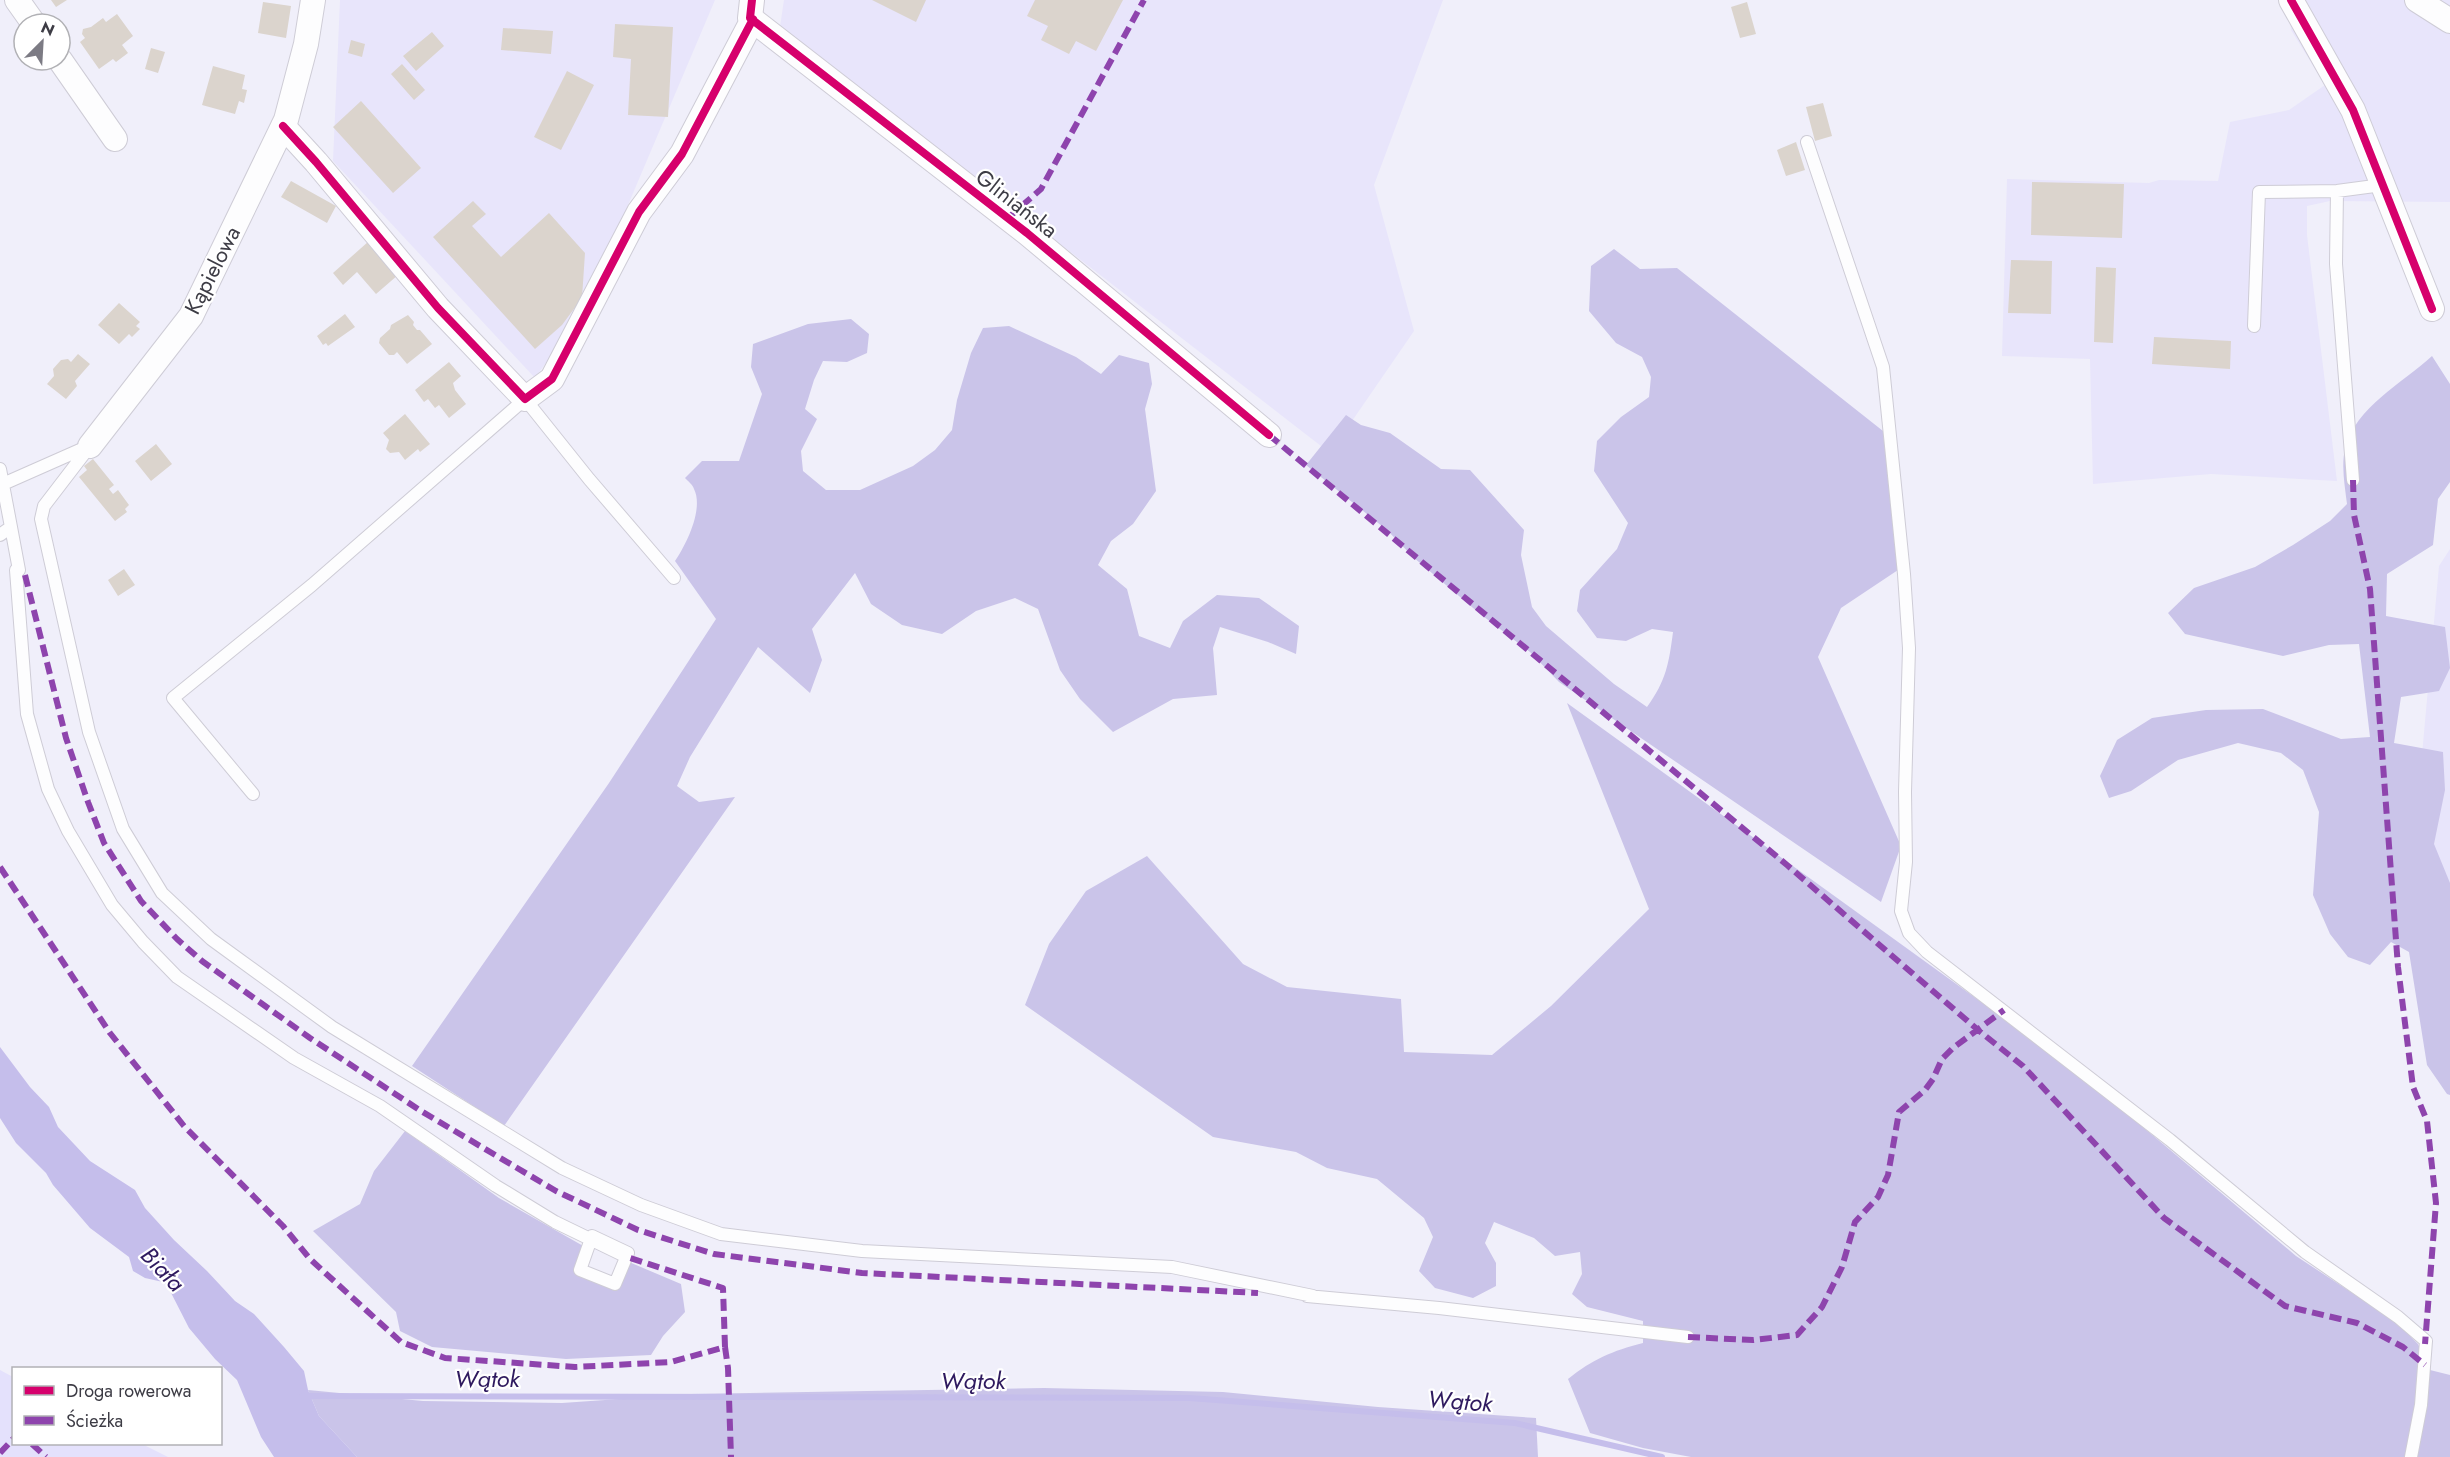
<svg xmlns="http://www.w3.org/2000/svg" width="2450" height="1457" font-family="Jost,sans-serif">
	<style>
		.built { fill: #e8e5fb }
		.green { fill: #e4e1fc }
		.forest { fill: #cac4e9 }
		.water { fill: #c5beeb }
		.lines { fill: none; stroke-linecap: round; stroke-linejoin: round }
		.stream { stroke: #c5beeb; stroke-width: 6 }
		.building { fill: #dbd4cd }
		.service-casing { stroke: #ceccd6; stroke-width: 14 }
		.minor-casing { stroke: #ceccd6; stroke-width: 26 }
		.service { stroke: #fdfdfe; stroke-width: 12 }
		.minor { stroke: #fdfdfe; stroke-width: 24 }
		.quiet { stroke: #8e44ad; stroke-width: 6; stroke-dasharray: 12 6; stroke-linecap: butt }
		.cycleway-casing { stroke: #fff; stroke-width: 11 }
		.cycleway { stroke: #d6006c; stroke-width: 8 }
		.labels { text-anchor: middle; dominant-baseline: central; stroke-width: 4.5; stroke-linejoin: round; paint-order: stroke }
		.street-label { font-size: 22px; fill: #3d3c45; stroke: #fff }
		.water-label { font-size: 24px; font-style: italic; fill: #2f1a5f; stroke: #fff }
	</style>
	<rect width="100%" height="100%" fill="#f0effa"/>
	<path class="built" d="M340,0H715L583,311L535,378L333,161Z
		M784,0H1443L1374,185L1414,331L1330,453L780,27Z
		M2288,0H2450V202L2330,201L2307,206V235L2337,481L2211,474L2093,484L2090,359L2002,356L2007,179L2149,183L2159,180L2218,181L2230,122L2289,110L2325,85L2291,30Z
		M2450,549V1043L2413,855L2439,566Z"/>
	<path class="green" d="M0,1370L13,1377L14,1444H142L168,1457H0Z"/>
	<path class="forest" d="M1614,249L1640,269L1677,268L1883,431L1898,570L1841,608L1818,657L1901,846L1881,902L1559,682L1530,652L1479,613L1413,557L1388,531L1306,465L1346,415L1361,425L1390,433L1441,469L1470,470L1524,530L1521,555L1532,607L1546,626L1614,684L1647,707C1666,681 1669,663 1673,632L1652,629L1626,641L1597,638L1577,611L1580,590L1617,549L1628,523L1594,471L1597,441L1621,417L1649,397L1651,377L1642,357L1616,343L1589,311L1591,266Z
		M851,319L869,334L867,353L847,362L823,361L814,380L805,409L817,419L801,451L803,471L826,490H860L913,466L935,450L952,430L957,400L971,353L983,328L1009,326L1076,357L1101,374L1119,355L1149,363L1152,384L1145,409L1156,491L1133,524L1111,541L1098,565L1127,589L1139,636L1170,648L1183,621L1217,595L1259,598L1299,626L1296,654L1268,642L1220,627L1213,648L1217,695L1173,699L1113,732L1080,699L1060,670L1038,609L1015,598L976,611L942,634L902,625L871,604L855,573L812,629L822,660L810,693L758,647L690,757L677,786L699,802L735,797L504,1126L412,1066L609,783L716,619L675,561C686,545 704,509 694,489C693,485 688,481 685,478L702,461H739L762,394L751,367L753,344L808,324Z
		M2432,356L2450,384V482L2438,499L2433,545L2387,574L2386,616L2445,627L2450,668L2439,691L2401,697L2394,743L2443,752L2445,790L2434,844L2450,883V1095L2447,1094L2427,1065L2409,952L2391,942L2370,965L2348,957L2330,934L2313,895L2319,812L2303,770L2281,753L2238,743L2178,760L2131,791L2109,798L2100,776L2117,740L2152,718L2206,710L2263,709L2341,739L2370,737L2359,644L2329,645L2283,656L2185,634L2168,613L2194,588L2255,567L2293,545L2330,521L2347,504C2345,487 2341,466 2345,449C2355,407 2403,383 2432,356Z
		M1567,703L2074,1069L2296,1256L2395,1321L2418,1344L2430,1370L2450,1375V1457H1691L1643,1448L1590,1433L1568,1379C1593,1359 1612,1351 1643,1343V1321L1587,1307L1572,1294L1582,1274L1580,1252L1555,1256L1534,1238L1494,1222L1485,1243L1496,1263V1286L1473,1298L1435,1288L1419,1271L1433,1237L1424,1218L1377,1179L1327,1168L1296,1152L1213,1137L1025,1005L1049,944L1086,891L1147,856L1243,964L1287,987L1401,999L1404,1052L1492,1055L1551,1006L1649,909Z
		M405,1131L499,1198L585,1247L577,1271L617,1287L629,1262L681,1284L685,1312L663,1336L651,1355L566,1359L432,1347L400,1331L396,1312L313,1231L360,1204L374,1171Z
		M1044,1388L1223,1392L1378,1407L1536,1418L1538,1457H357L319,1416L308,1390L423,1401L562,1403L691,1394Z"/>
	<path class="water" d="M0,1047L30,1087L49,1107L58,1127L90,1161L135,1190L145,1208L174,1240L207,1271L235,1301L254,1314L284,1347L304,1371L308,1390L319,1416L357,1457H274L261,1437L237,1380L215,1359L189,1328L167,1285L163,1282L145,1278L133,1271L129,1257L90,1228L53,1185L46,1173L16,1143L0,1118Z"/>
	<g class="lines">
		<path class="stream" d="M302,1396L1190,1398L1515,1423L1662,1457"/>
	</g>
	<path class="building" d="M51,0H67L56,7Z
		M872,0H926L916,22Z
		M1035,0H1123L1096,51L1076,41L1069,54L1041,40L1048,26L1027,16Z
		M263,2L291,6L286,38L258,33Z
		M1747,2L1756,34L1740,38L1731,7Z
		M117,14L133,36L122,45L128,53L116,62L113,59L99,69L80,42L85,38L82,34L83,29L91,27L103,18L106,22Z
		M615,24L673,27L668,117L628,115L631,59L613,57Z
		M503,28L553,31L551,54L501,50Z
		M432,32L444,46L416,71L403,56Z
		M351,40L365,44L362,57L348,53Z
		M151,48L165,52L158,73L145,69Z
		M402,64L425,90L414,100L391,74Z
		M213,66L245,75L242,89L247,90L244,103L239,101L235,114L202,105Z
		M567,71L594,85L561,150L534,137Z
		M361,101L421,168L393,193L333,127Z
		M1823,103L1832,136L1815,141L1806,107Z
		M1796,142L1805,170L1786,176L1777,150Z
		M291,181L336,206L327,223L281,197Z
		M2032,182L2124,184L2122,238L2031,235Z
		M473,201L486,214L472,226L501,257L549,213L585,253L582,298L562,325L535,349L433,237Z
		M369,241L398,275L376,294L357,272L343,285L333,273Z
		M2011,260L2052,261L2051,314L2008,313Z
		M2096,267L2116,268L2113,343L2094,342Z
		M119,303L140,322L136,326L140,329L132,337L129,334L119,344L98,325Z
		M345,314L355,327L328,346L326,343L323,345L317,336Z
		M408,315L414,322L413,325L417,330H420L432,344L407,364L397,352L394,355H389L379,343L380,338L390,329L391,325Z
		M2154,337L2231,341L2230,369L2152,364Z
		M78,354L90,364L75,381L77,386L66,399L47,384L54,376L53,369L61,360L68,359L71,362Z
		M449,362L461,376L453,383L455,390L466,404L449,418L439,405L435,408L428,399L424,402L415,390Z
		M405,414L430,444L420,452L418,449L405,460L399,452L390,453L386,449L389,440L383,433Z
		M156,444L172,464L151,481L135,461Z
		M93,459L114,485L109,489L113,494L118,490L129,505L125,509L127,512L115,521L79,477L87,470L84,466Z
		M124,569L135,585L118,596L108,580Z"/>
	<g class="lines">
		<defs>
			<path id="service" d="M1807,142L1883,367L1904,574L1909,648L1905,792L1906,862L1901,911L1909,933L1927,952L2170,1140L2305,1252L2398,1317L2426,1341L2421,1405L2411,1457
				M2337,191L2336,264L2353,480
				M2254,326L2259,192L2337,191L2382,185
				M90,446L44,506L41,519L89,732L123,829L162,893L211,939L332,1027L562,1168L641,1205L721,1234L862,1251L1172,1267L1313,1296
				M0,469L11,527L0,535
				M3,484L89,446
				M11,527L19,570H16L27,714L48,789L68,831L112,905L143,942L177,977L294,1058L380,1106L496,1186L555,1222L627,1257
				M253,794L173,698L312,585L525,399L589,479L674,578
				M592,1236L628,1253L615,1284L580,1270Z
				M1307,1296L1439,1308L1688,1337"/>
			<path id="minor" d="M17,0L34,24
				M752,0L750,18L1027,233L1269,435
				M2291,0L2353,110L2432,309
				M2417,0L2450,21
				M60,60L115,139
				M283,126L316,162L438,308L525,399L552,379L639,212L682,154L753,19
				M90,446L191,316L286,120L306,44L313,0"/>
		</defs>
		<use href="#service" class="service-casing"/>
		<use href="#minor" class="minor-casing"/>
		<use href="#service" class="service"/>
		<use href="#minor" class="minor"/>
		<path class="quiet" d="M1008,218L1041,189L1144,0
			M1269,435L1787,865L1978,1030L2023,1066L2164,1218L2285,1306L2357,1323L2403,1347L2425,1365
			M2353,480L2354,515L2370,589L2398,967L2413,1087L2427,1121L2436,1203L2425,1344
			M25,575L66,738L88,802L104,843L141,901L177,939L202,961L310,1038L421,1111L556,1191L638,1230L714,1254L862,1273L1258,1293
			M0,867L110,1033L184,1126L283,1226L310,1259L401,1342L445,1358L575,1367L671,1362L725,1347L723,1288L627,1257
			M1688,1337L1753,1340L1797,1335L1822,1307L1842,1267L1855,1222L1878,1197L1888,1175L1899,1112L1925,1090L1933,1079L1942,1059L1953,1048L2004,1010
			M725,1347L728,1368L731,1457
			M32,1444L46,1457
			M0,1453L14,1438"/>
		<defs>
			<path id="cycleway" d="M752,0L750,18L1027,233L1269,435
				M2291,0L2353,110L2432,309
				M283,126L316,162L438,308L525,399L552,379L639,212L682,154L753,19"/>
		</defs>
		<use href="#cycleway" class="cycleway-casing"/>
		<use href="#cycleway" class="cycleway"/>
	</g>
	<g class="labels">
		<g class="street-label">
			<text transform="translate(1017 203) rotate(38)">Gliniańska</text>
			<text transform="translate(212 270) rotate(-63)">Kąpielowa</text>
		</g>
		<g class="water-label">
			<text transform="translate(163 1269) rotate(46)">Biała</text>
			<text x="487" y="1378">Wątok</text>
			<text x="973" y="1380">Wątok</text>
			<text transform="translate(1460 1401) rotate(4)">Wątok</text>
		</g>
	</g>
	<rect x="12" y="1367" width="210" height="78" fill="#ffffff" stroke="#b1b1b5" stroke-width="1.5"/>
	<rect x="24" y="1386" width="30" height="9" fill="#d6006c" stroke="#b1b1b5" stroke-width="1.5"/>
	<text x="66" y="1397" font-size="18" fill="#3d3c45">Droga rowerowa</text>
	<rect x="24" y="1416" width="30" height="9" fill="#8e44ad" stroke="#b1b1b5" stroke-width="1.5"/>
	<text x="66" y="1427" font-size="18" fill="#3d3c45">Ścieżka</text>
	<g transform="translate(42 42) rotate(24)"><circle r="28" fill="#ffffff" stroke="#b1b1b5" stroke-width="1.5"/>
	<path d="M0-4.5L10 22L0 15L-10 22Z" fill="#7c7b84"/>
	<text y="-9" font-size="16" font-weight="bold" text-anchor="middle" fill="#3d3c45">N</text>
	</g>
</svg>
